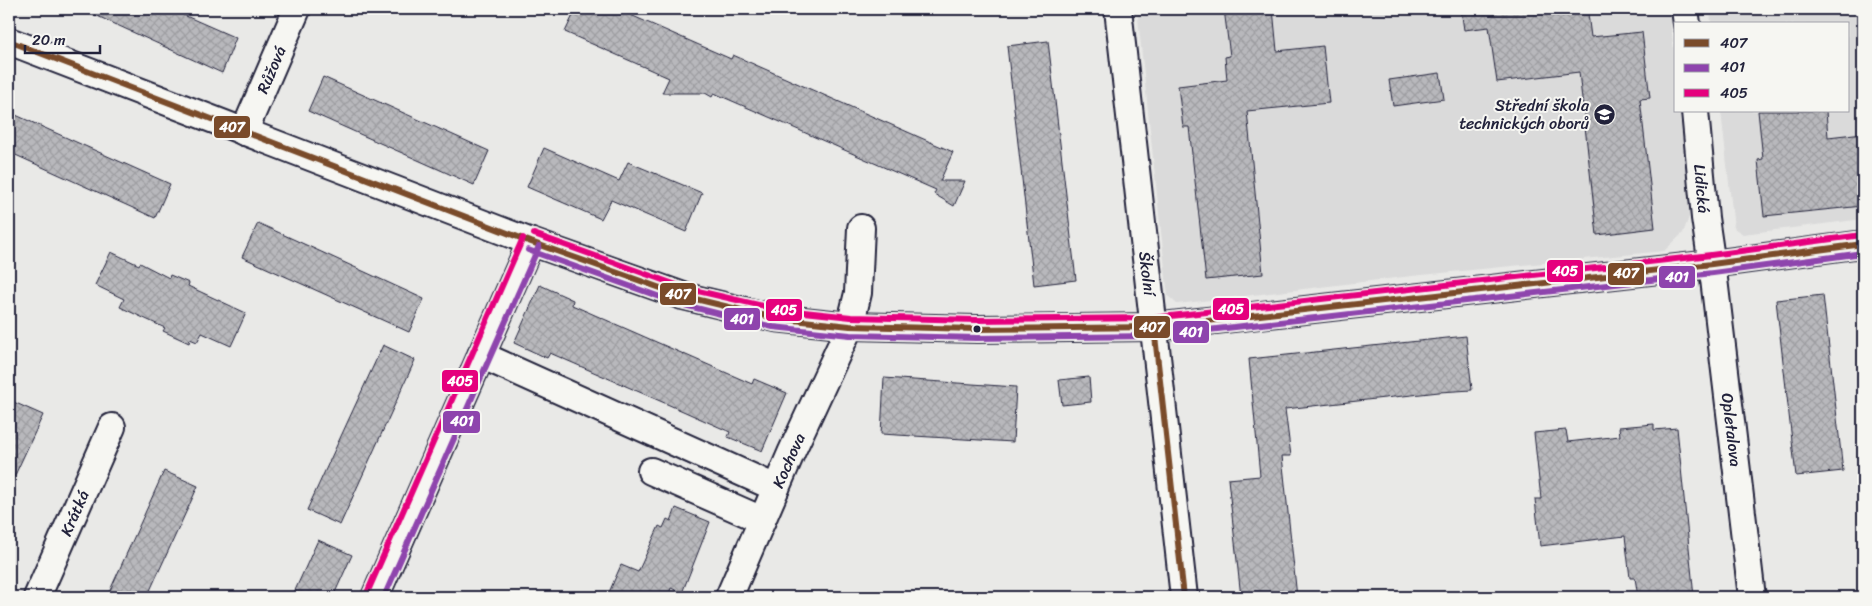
<svg xmlns="http://www.w3.org/2000/svg" width="1872" height="606" font-family="Sriracha,sans-serif">
	<style>
		.built { fill: #dadada }
		.building { fill: url(#building-cross-hatch); stroke: #22223b }
		.lines { fill: none; stroke-linecap: round; stroke-linejoin: round }
		.minor-casing { stroke: #22223b; stroke-width: 30 }
		.minor { stroke: #f6f6f2; stroke-width: 26 }
		.bus-1-casing { stroke: #f6f6f2; stroke-width: 10 }
		.bus-2-casing { stroke: #f6f6f2; stroke-width: 10 }
		.bus-3-casing { stroke: #f6f6f2; stroke-width: 10 }
		.bus-1 { stroke: #7a4b2a; stroke-width: 6 }
		.bus-2 { stroke: #8e44ad; stroke-width: 6 }
		.bus-3 { stroke: #e5007d; stroke-width: 6 }
		.bus-dot { fill: #22223b; stroke: #f6f6f2; stroke-width: 2 }
		.labels { text-anchor: middle; dominant-baseline: central; stroke-width: 4; stroke-linejoin: round; paint-order: stroke }
		.street-label { font-size: 16px; fill: #22223b; stroke: #f6f6f2 }
		.poi-label { font-size: 16px; fill: #22223b; stroke: #f6f6f2; text-anchor: end }
		.line-badge { stroke: #f6f6f2; stroke-width: 2 }
		.badge-label { font-size: 14px; text-anchor: middle; font-weight: bold; fill: #fff }
	</style>
	<defs>
		<pattern id="building-cross-hatch" width="8" height="8" patternUnits="userSpaceOnUse" patternTransform="scale(1.25)"><rect width="8" height="8" fill="#b8b8bc"/><path d="M0 0l8 8M0 8l8-8" fill="none" stroke="#9e9ea2"/></pattern>
	</defs>
	<rect width="100%" height="100%" fill="#e9e9e7"/>
	<filter id="ink" filterUnits="userSpaceOnUse"><feTurbulence type="fractalNoise" baseFrequency=".02" numOctaves="2"/><feDisplacementMap in="SourceGraphic" scale="10" xChannelSelector="R" yChannelSelector="G"/><feConvolveMatrix kernelMatrix="1 2 1 2 8 2 1 2 1" color-interpolation-filters="sRGB"/></filter>
	<g filter="url(#ink)">
		<path class="built" d="M1137,9H1669L1676,67V111H1681L1692,209L1683,233L1664,251L1412,276L1177,304L1168,296Z
			M1710,9H1863V219L1743,234L1734,228L1721,111H1848V24H1711Z"/>
		<path class="building" d="M82,9H170L236,38L222,73Z
			M576,9H617L731,59L733,55L953,152L940,181H965L954,206L934,194L936,190L714,93L712,97L705,93H662L669,78L565,32Z
			M1224,9H1273L1277,51L1323,46L1329,103L1247,111L1263,274L1206,280L1189,127H1183L1178,86L1227,80L1225,57L1230,56Z
			M1461,9H1582L1583,14H1588L1591,37L1642,32L1650,98L1640,99L1655,228L1597,235L1579,72L1497,82L1489,27L1464,30Z
			M1048,41L1076,280L1034,285L1007,46Z
			M1440,73L1444,99L1393,106L1389,80Z
			M323,77L489,151L474,185L308,111Z
			M1758,111H1826L1828,137L1863,133V206L1764,216L1758,160L1763,159Z
			M9,112L170,184L155,218L9,152Z
			M544,148L619,181L628,162L702,193L686,232L611,200L601,219L527,187Z
			M258,223L424,299L409,332L242,257Z
			M111,252L139,265L140,263L169,278L170,275L189,283L188,286L246,313L231,346L202,333L197,342L190,339L189,343L163,331L165,328L120,307L124,299L95,285Z
			M540,285L573,300L572,305L752,384L754,379L787,393L762,451L728,437L730,432L683,411L550,353L547,358L514,343Z
			M1823,295L1843,471L1796,476L1776,300Z
			M1466,336L1472,390L1439,392L1285,409L1291,456H1282L1297,597H1241L1228,479L1260,476L1249,359Z
			M383,345L415,360L340,525L307,510Z
			M1089,377L1091,402L1062,405L1059,380Z
			M884,378L1016,387L1013,442L881,434Z
			M9,400L43,415L9,488Z
			M1654,424V430L1677,428L1694,597H1638L1635,578H1630L1625,536L1540,546L1535,499H1541L1534,433L1566,430L1568,442L1620,436L1619,427Z
			M164,471L198,486L147,597H107Z
			M676,508L710,522L682,593L671,588L668,597H607L621,565L638,572L659,526L663,528L667,519L671,521Z
			M318,540L352,555L333,597H292Z"/>
		<g class="lines">
			<defs>
				<g id="minor">
					<path id="s1" d="M1118,9L1184,597"/>
					<path d="M1685,9L1687,24"/>
					<path d="M9,41L531,242L683,296L775,318L850,326L977,329L1154,327L1712,264L1863,244"/>
					<path id="s2" d="M1695,111L1705,218L1714,279L1752,597"/>
					<path id="s3" d="M244,132L297,9"/>
					<path d="M481,355L776,488"/>
					<path d="M651,471L762,520"/>
					<path id="s4" d="M37,597L112,427"/>
					<path d="M375,597L531,242"/>
					<path id="s5" d="M729,597L792,451L850,326L858,293L861,228"/>
				</g>
			</defs>
			<use href="#minor" class="minor-casing"/>
			<use href="#minor" class="minor"/>
			<defs>
				<path id="bus-1" d="M9,41L531,242L683,296L775,318L850,326L977,329L1154,327L1712,264L1863,244
					M1154,327L1184,597"/>
				<path id="bus-2" d="M528,250L680,304L773,327L850,335L977,338L1155,336L1713,273L1863,253
					M384,597L539,246"/>
				<path id="bus-3" d="M534,234L685,288L776,309L851,317L977,320L1153,318L1711,255L1862,235
					M367,593L523,238"/>
			</defs>
			<use href="#bus-1" class="bus-1-casing"/>
			<use href="#bus-2" class="bus-2-casing"/>
			<use href="#bus-3" class="bus-3-casing"/>
			<use href="#bus-1" class="bus-1"/>
			<use href="#bus-2" class="bus-2"/>
			<use href="#bus-3" class="bus-3"/>
		</g>
	</g>
	<defs>
		<symbol id="university-disc" viewBox="-11 -11 22 22"><circle r="9.5" fill="#22223b" stroke="#f6f6f2"/><path d="M0-5L7-2L0 1L-7-2ZM-4 1L0 2.5L4 1V4Q0 6-4 4Z" fill="#fff"/></symbol>
	</defs>
	<g fill-rule="evenodd">
		<use href="#university-disc" x="1592" y="102" width="25" height="25"/>
	</g>
	<circle class="bus-dot" cx="977" cy="329" r="4.5"/>
	<g class="labels">
		<g class="street-label">
			<text stroke="none"><textPath href="#s3" startOffset="68">Růžová</textPath></text>
			<text stroke="none"><textPath href="#s2" startOffset="78">Lidická</textPath></text>
			<text stroke="none"><textPath href="#s1" startOffset="266">Školní</textPath></text>
			<text stroke="none"><textPath href="#s2" startOffset="321">Opletalova</textPath></text>
			<text stroke="none"><textPath href="#s5" startOffset="149">Kochova</textPath></text>
			<text stroke="none"><textPath href="#s4" startOffset="92">Krátká</textPath></text>
		</g>
		<g class="poi-label">
			<text x="1589" y="105">Střední škola<tspan x="1589" dy="18">technických oborů</tspan></text>
		</g>
	</g>
	<g class="line-badge">
		<rect x="213" y="115" width="38" height="24" rx="5" fill="#7a4b2a"/>
		<rect x="1546" y="259" width="38" height="24" rx="5" fill="#e5007d"/>
		<rect x="1607" y="262" width="38" height="24" rx="5" fill="#7a4b2a"/>
		<rect x="1658" y="265" width="38" height="24" rx="5" fill="#8e44ad"/>
		<rect x="659" y="282" width="38" height="24" rx="5" fill="#7a4b2a"/>
		<rect x="1212" y="297" width="38" height="24" rx="5" fill="#e5007d"/>
		<rect x="765" y="298" width="38" height="24" rx="5" fill="#e5007d"/>
		<rect x="723" y="307" width="38" height="24" rx="5" fill="#8e44ad"/>
		<rect x="1133" y="315" width="38" height="24" rx="5" fill="#7a4b2a"/>
		<rect x="1172" y="320" width="38" height="24" rx="5" fill="#8e44ad"/>
		<rect x="441" y="369" width="38" height="24" rx="5" fill="#e5007d"/>
		<rect x="442" y="410" width="39" height="24" rx="5" fill="#8e44ad"/>
	</g>
	<g class="badge-label">
		<text x="232" y="132">407</text>
		<text x="1565" y="276">405</text>
		<text x="1626" y="278">407</text>
		<text x="1677" y="282">401</text>
		<text x="678" y="299">407</text>
		<text x="1231" y="314">405</text>
		<text x="784" y="315">405</text>
		<text x="742" y="324">401</text>
		<text x="1152" y="332">407</text>
		<text x="1191" y="337">401</text>
		<text x="460" y="386">405</text>
		<text x="462" y="426">401</text>
	</g>
	<rect width="1872" height="606" fill="none" stroke="#f6f6f2" stroke-width="30"/>
	<rect x="15" y="15" width="1842" height="576" fill="none" stroke="#22223b" stroke-width="2" filter="url(#ink)"/>
	<rect x="1674" y="22" width="175" height="90" fill="#f6f6f2" stroke="#a1a1a9"/>
	<rect x="1684" y="39" width="25" height="8" fill="#7a4b2a" stroke="#a1a1a9"/>
	<text x="1720" y="48" font-size="15" fill="#22223b">407</text>
	<rect x="1684" y="64" width="25" height="8" fill="#8e44ad" stroke="#a1a1a9"/>
	<text x="1720" y="72" font-size="15" fill="#22223b">401</text>
	<rect x="1684" y="89" width="25" height="8" fill="#e5007d" stroke="#a1a1a9"/>
	<text x="1720" y="98" font-size="15" fill="#22223b">405</text>
	<path d="M25 45v8h75v-8" fill="none" stroke="#22223b" stroke-width="2.5"/>
	<text x="32" y="45" font-size="15" fill="#22223b" stroke="#f6f6f2" stroke-width="4" paint-order="stroke">20 m</text>
</svg>
